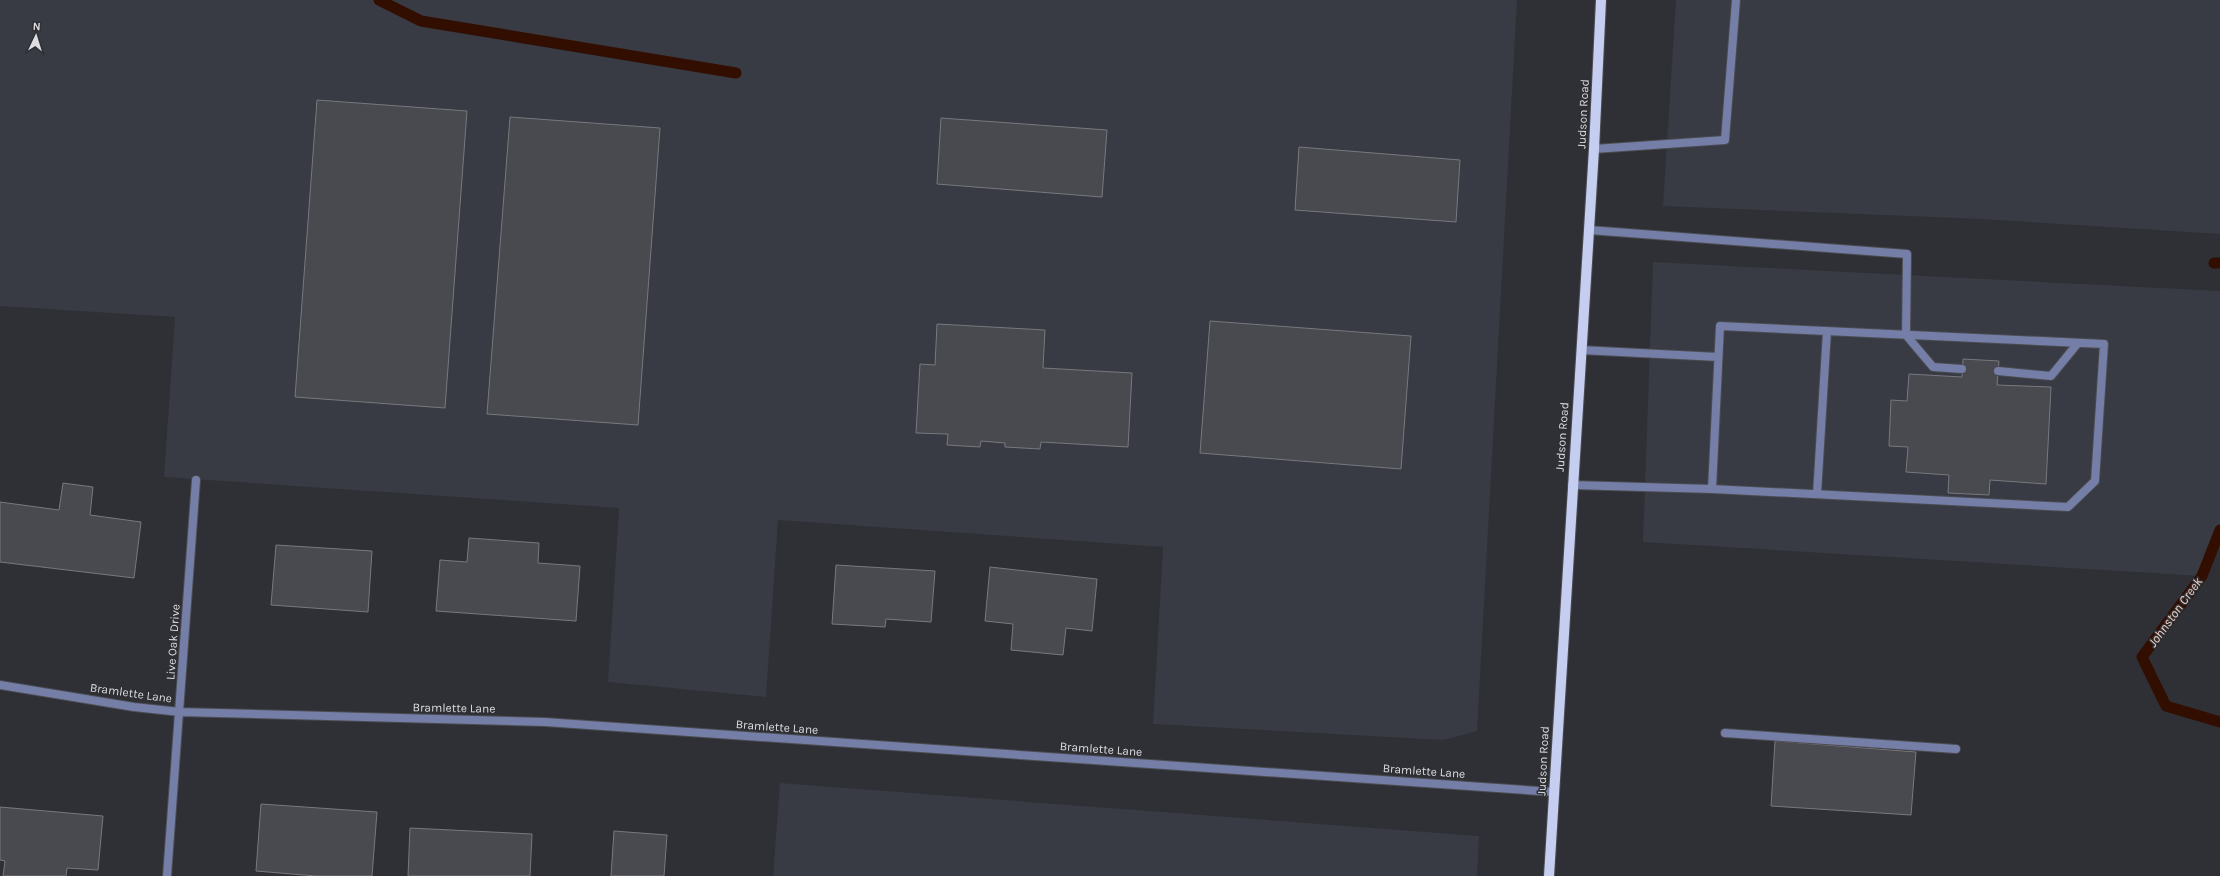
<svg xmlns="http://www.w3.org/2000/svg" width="2220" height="876" font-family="Karla,sans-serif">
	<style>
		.built { fill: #383a44 }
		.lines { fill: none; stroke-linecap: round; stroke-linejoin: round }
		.stream { stroke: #320e00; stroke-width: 11 }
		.building { fill: #494a4f; stroke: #78797e }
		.service-casing { stroke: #4b4c51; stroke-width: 10 }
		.minor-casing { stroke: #4b4c51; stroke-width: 10 }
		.primary-casing { stroke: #4b4c51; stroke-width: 12 }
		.service { stroke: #747ea7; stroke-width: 8 }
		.minor { stroke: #747ea7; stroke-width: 8 }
		.primary { stroke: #c5cef0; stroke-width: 10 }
		.labels { text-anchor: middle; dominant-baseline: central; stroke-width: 3; stroke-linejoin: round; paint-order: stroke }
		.street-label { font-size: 12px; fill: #dedee1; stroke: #2f3035 }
		.water-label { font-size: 13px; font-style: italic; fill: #f4d2c2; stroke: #2f3035 }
	</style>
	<rect width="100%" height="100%" fill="#2f3035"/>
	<path class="built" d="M0,0H1517L1477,731L1444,740L1153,724L1163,547L778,520L766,697L608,682L619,508L164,477L175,317L0,306Z
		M1676,0H2220V234L1982,219L1663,206Z
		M1653,262L2220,291V530L2202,576L1643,542Z
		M780,783L1479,836L1477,876H773Z"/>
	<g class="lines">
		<path class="stream" d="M379,0L421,21L736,73
			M2214,263H2220
			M2220,530L2202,576L2142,657L2166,706L2220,722"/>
	</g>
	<path class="building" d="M317,100L467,111L445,408L295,397Z
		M510,117L660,128L638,425L487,414Z
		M941,118L1107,130L1102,197L937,184Z
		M1299,147L1460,160L1456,222L1295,210Z
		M1210,321L1411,336L1401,469L1200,453Z
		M937,324L1045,330L1043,368L1132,373L1128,447L1041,442L1040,449L1005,447V443L981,441L980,447L947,445L948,434L916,433L920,364L935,365Z
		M1963,359L1999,361L1997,385L2051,387L2046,484L1990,480L1989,495L1948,493L1949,475L1906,472L1908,447L1889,446L1891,400L1907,401L1909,374L1962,377Z
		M63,483L93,487L90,515L141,522L134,578L0,562V502L59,510Z
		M469,538L539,543L538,563L580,566L576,621L436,611L440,560L467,562Z
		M276,545L372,551L368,612L271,605Z
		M836,565L935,571L931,622L886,619L885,627L832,624Z
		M990,567L1097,579L1092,631L1066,628L1063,655L1011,650L1013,624L985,621Z
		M1775,741L1916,752L1911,815L1771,806Z
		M261,804L377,812L372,876H316L256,871Z
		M0,807L103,816L98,870L67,868L66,876H3L5,861L0,860Z
		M410,828L532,834L530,876H408Z
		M614,831L667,835L664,876H611Z"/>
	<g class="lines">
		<defs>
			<path id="service" d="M1594,149L1725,140L1736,0
				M1589,230L1907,254L1906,335L1933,367L1962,369
				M1581,350L1718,357
				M1998,371L2051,376L2078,343
				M1572,485L1712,489L2068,507L2095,481L2104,344L1720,326L1712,489
				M1817,494L1827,331
				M1725,733L1956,749"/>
			<path id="minor" d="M0,685L134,707L180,712L545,722L1554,792
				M167,876L196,480"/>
			<path id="primary" d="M1549,876L1594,149L1601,0"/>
		</defs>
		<use href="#service" class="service-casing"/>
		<use href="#minor" class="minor-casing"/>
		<use href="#primary" class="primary-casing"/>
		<use href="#service" class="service"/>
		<use href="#minor" class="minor"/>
		<use href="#primary" class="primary"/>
	</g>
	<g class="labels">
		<g class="street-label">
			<text transform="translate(1583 114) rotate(-87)">Judson Road</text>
			<text transform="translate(1562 437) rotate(-86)">Judson Road</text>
			<text transform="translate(173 642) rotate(-86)">Live Oak Drive</text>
			<text transform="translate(131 693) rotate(8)">Bramlette Lane</text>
			<text transform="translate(454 708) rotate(1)">Bramlette Lane</text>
			<text transform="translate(777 727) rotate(4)">Bramlette Lane</text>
			<text transform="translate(1101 749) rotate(4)">Bramlette Lane</text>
			<text transform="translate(1543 761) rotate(-87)">Judson Road</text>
			<text transform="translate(1424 771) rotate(4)">Bramlette Lane</text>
		</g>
		<g class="water-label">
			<text transform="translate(2175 612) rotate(-54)">Johnston Creek</text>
		</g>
	</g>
	<g transform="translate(36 36) rotate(4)" stroke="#2f3035" stroke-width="3" paint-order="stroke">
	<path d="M0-3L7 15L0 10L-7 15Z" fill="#dedee1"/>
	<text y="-6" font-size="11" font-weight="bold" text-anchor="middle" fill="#dedee1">N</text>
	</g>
</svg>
